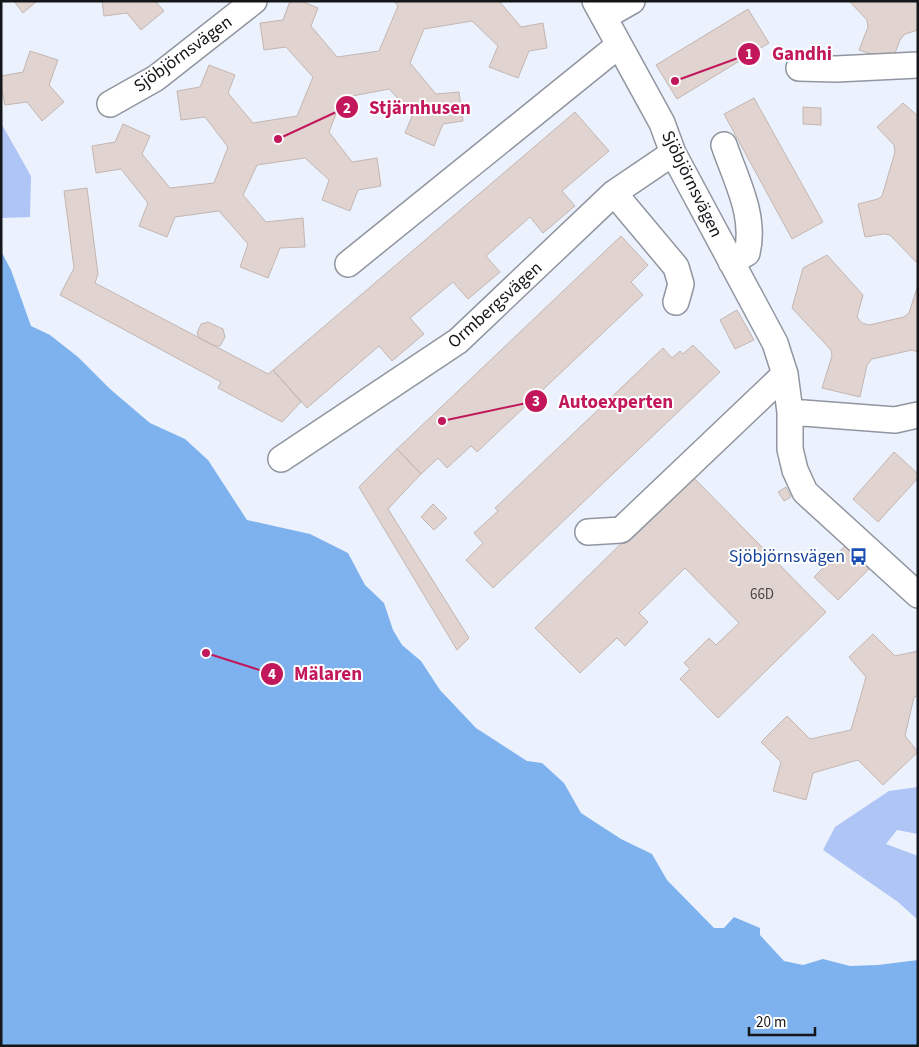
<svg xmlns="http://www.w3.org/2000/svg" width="919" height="1047" font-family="'Source Sans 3',sans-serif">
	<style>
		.green { fill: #aec5f6 }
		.water { fill: #7db2ef }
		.building { fill: #e1d4d0; stroke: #c3b6b2 }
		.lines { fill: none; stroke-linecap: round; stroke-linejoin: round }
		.minor-casing { stroke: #90959f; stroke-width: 28 }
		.minor { stroke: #fff; stroke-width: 25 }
		.labels { text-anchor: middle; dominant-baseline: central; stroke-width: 4; stroke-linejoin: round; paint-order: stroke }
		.number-label { font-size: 15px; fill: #484648 }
		.street-label { font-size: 18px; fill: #15161a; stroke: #fff }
		.transit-label { font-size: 18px; fill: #164399; stroke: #fff; text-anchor: end }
		.leader { fill: none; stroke: #c2185b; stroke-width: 2 }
		.callout-dot { fill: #c2185b; stroke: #fff; stroke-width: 2 }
		.mark-label { font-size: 15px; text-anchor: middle; font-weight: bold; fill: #fff }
		.callout-label { font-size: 19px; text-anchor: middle; font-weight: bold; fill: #c2185b; stroke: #fff; stroke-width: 4; stroke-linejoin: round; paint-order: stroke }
	</style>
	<rect width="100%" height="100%" fill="#ecf2fd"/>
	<path class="green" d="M1,123L31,176L30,217L1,218Z
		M918,787V834L897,830L886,844L918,856V920L898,902L823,850L835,827L889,791Z"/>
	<path class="water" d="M1,251L11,270L31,326L50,335L78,357L110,389L150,423L185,439L208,460L247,520L310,534L348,553L365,585L384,603L393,630L402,645L421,661L440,690L476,728L527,761L542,763L564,783L581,813L621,839L652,854L667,880L714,928H724L734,917L760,928V935L784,961L803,965L823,959L850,966L878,965L918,960V1046H1Z"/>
	<path class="building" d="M14,1H37L23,13Z
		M102,1H155L164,11L141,30L127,13L104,16Z
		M290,1H301L318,8L311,26L337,57L379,51L398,6L394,1H499L521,27L543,23L547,48L529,51L518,78L489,67L498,46L472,21L424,29L410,63L436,94L459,92L463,121L443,124L434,146L405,133L413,114L389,89L342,98L329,132L352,162L377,158L381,186L358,190L350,211L322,200L329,180L305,158L257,165L243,195L266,222L303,218L305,247L280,248L268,278L240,267L248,244L219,211L175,217L167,237L139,226L148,203L121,169L96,173L92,146L115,142L123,124L150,136L142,154L170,188L214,183L228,147L205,117L181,120L177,91L200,87L209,65L235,75L228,93L253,123L297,116L313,77L286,47L264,50L260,23L283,20Z
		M849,1H918V30L905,34L900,40L892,61L859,50L868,27L867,20Z
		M748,9L769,43L677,99L656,65Z
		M30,51L58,60L49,85L64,102L42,121L27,102L5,105L1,87V76L23,72Z
		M754,98L823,222L792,239L724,114Z
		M903,103L918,116V264L890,235L884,234L865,237L858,204L878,199L882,196L895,152L894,145L877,127Z
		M803,107L821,108V125L803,124Z
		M575,112L609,151L562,191L575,206L543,233L530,217L486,256L500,272L468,299L453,282L410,318L424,334L392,361L379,346L307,408L273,370Z
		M87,188L98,274L95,283L268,374L273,370L301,402L282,422L218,388L221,382L60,295L74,268L64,191Z
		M621,236L648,265L631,282L643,295L477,452L471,446L447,468L438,458L421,474L397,449Z
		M827,255L863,295L857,317L862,323L869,325L904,317L909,313L918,285V352L912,350L872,359L867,365L860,397L822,388L832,356L831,350L792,308L803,268Z
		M737,310L754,340L735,349L720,320Z
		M208,322L223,329L225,337L220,346H215L199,338L197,333L201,324Z
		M693,345L720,372L493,588L466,560L483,543L474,533L498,511L495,508L663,348L672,358L680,351L683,354Z
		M397,449L421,474L388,509L469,638L457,650L359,487Z
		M894,452L918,474V478L878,522L853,499Z
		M691,475L826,612L718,718L680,679L690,669L684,663L709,638L716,645L739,623L685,568L639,613L648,622L625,646L617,638L580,673L535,628Z
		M786,487L791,497L784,501L778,492Z
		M433,504L447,518L434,530L421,517Z
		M845,546L869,569L838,600L814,577Z
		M873,634L895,656L918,651V696L914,697L905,736L918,752L883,785L858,760L813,773L806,800L773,791L781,762L761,742L787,716L810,739L851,730L866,677L849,657Z"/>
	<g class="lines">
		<defs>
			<path id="minor" d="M595,1L662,123L673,153L775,343L785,374L790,412V449L795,470L805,492L918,595
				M604,17L632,1
				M799,68L836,69L918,65
				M110,104L156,78L254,1
				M724,145C736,180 756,216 747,253L731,262
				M614,193L676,267L681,284L676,302
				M348,264L619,45
				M790,412L895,420L918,415
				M281,459L458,341L614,193L673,153
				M588,532L621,530L785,374"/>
		</defs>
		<use href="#minor" class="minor-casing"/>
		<use href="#minor" class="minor"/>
	</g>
	<defs>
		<symbol id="bus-bare" viewBox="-9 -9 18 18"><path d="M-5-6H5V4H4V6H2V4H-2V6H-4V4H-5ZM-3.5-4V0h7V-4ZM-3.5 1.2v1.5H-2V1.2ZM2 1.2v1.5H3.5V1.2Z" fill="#1a4fb4" stroke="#fff" stroke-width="2.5" paint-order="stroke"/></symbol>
	</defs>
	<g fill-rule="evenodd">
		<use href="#bus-bare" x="846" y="544" width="25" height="25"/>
	</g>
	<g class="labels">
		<g class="number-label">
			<text x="762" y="594">66D</text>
		</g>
		<g class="street-label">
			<text transform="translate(183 54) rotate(-36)">Sjöbjörnsvägen</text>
			<text transform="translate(692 184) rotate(64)">Sjöbjörnsvägen</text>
			<text transform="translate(495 305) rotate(-42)">Ormbergsvägen</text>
		</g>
		<g class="transit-label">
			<text x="845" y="556">Sjöbjörnsvägen</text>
		</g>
	</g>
	<path class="leader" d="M675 81L749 54M278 139L347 107M442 421L536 401M206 653L272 674"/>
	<g class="callout-dot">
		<circle cx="675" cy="81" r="5"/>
		<circle cx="278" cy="139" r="5"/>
		<circle cx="442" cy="421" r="5"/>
		<circle cx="206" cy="653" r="5"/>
		<circle cx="749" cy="54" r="12"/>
		<circle cx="347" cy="107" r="12"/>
		<circle cx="536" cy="401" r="12"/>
		<circle cx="272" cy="674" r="12"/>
	</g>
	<g class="mark-label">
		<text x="749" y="59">1</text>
		<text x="347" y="113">2</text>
		<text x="536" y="406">3</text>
		<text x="272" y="679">4</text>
	</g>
	<g class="callout-label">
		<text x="802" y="60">Gandhi</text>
		<text x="420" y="114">Stjärnhusen</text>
		<text x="616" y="408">Autoexperten</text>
		<text x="328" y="680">Mälaren</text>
	</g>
	<rect width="919" height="1047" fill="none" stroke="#15161a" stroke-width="5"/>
	<path d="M749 1027v8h66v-8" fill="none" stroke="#15161a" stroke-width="2.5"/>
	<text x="756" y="1027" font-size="15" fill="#15161a" stroke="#ffffff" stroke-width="4" paint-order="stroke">20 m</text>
</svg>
